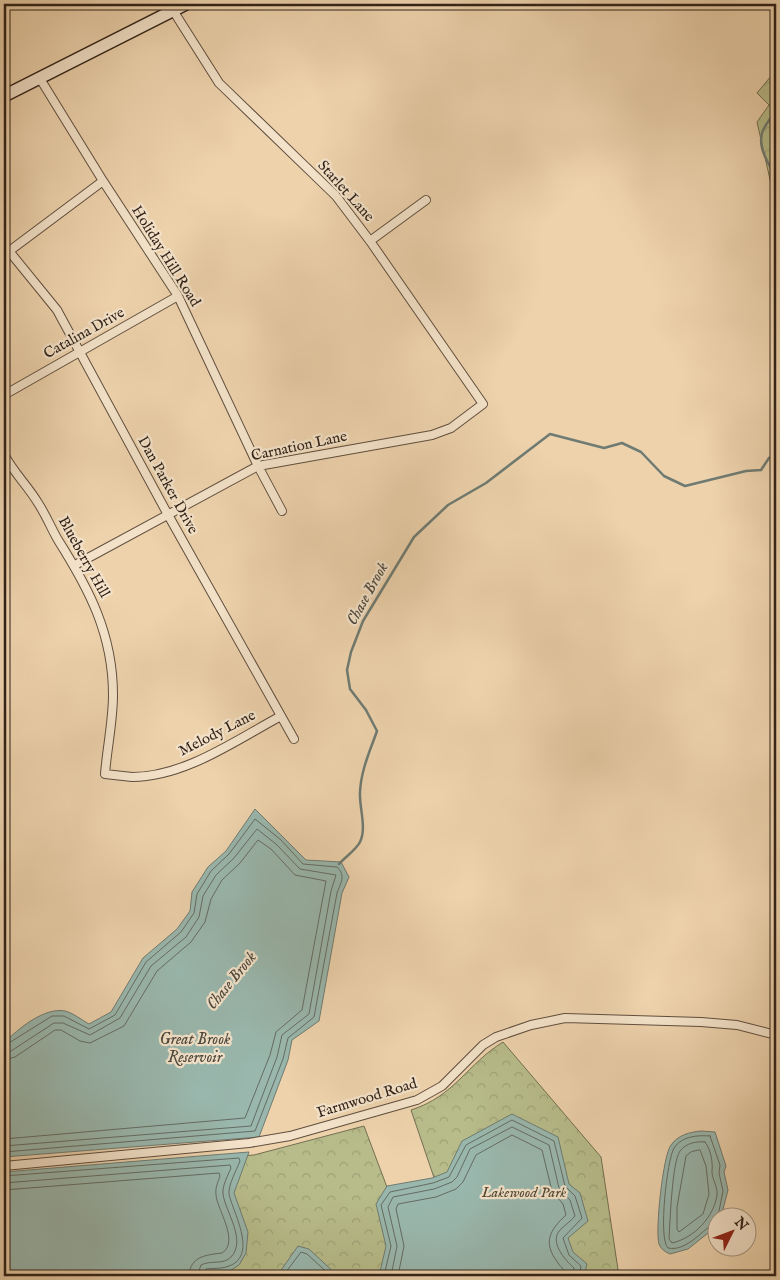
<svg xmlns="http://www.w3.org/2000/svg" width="780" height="1280" font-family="'IM FELL English',serif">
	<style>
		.park { fill: url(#park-crowns); stroke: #746f52 }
		.water { fill: #99b7ad; stroke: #6f7b72 }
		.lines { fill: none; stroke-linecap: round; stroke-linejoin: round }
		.shore { stroke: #656c63; stroke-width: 1 }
		.stream { stroke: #6f7b72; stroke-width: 2.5 }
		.minor-casing { stroke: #604e3e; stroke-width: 10 }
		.secondary-casing { stroke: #312219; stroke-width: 14 }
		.minor { stroke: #f3e2c9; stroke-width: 8 }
		.secondary { stroke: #f3e2c9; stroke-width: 11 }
		.labels { text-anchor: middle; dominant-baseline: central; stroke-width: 4.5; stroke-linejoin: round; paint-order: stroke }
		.street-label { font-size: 15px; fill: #312219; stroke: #f3e2c9 }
		.park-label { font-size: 15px; font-style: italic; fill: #524835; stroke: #f3e2c9 }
		.water-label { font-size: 16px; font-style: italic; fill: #4b473e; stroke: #f3e2c9 }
	</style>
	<defs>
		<pattern id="park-crowns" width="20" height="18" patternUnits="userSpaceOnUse" patternTransform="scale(1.25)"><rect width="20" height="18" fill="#b7bc8a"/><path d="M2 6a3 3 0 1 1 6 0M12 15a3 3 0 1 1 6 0" fill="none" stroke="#9ea176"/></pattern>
	</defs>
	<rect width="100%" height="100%" fill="#edd2ac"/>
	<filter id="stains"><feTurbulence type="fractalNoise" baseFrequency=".004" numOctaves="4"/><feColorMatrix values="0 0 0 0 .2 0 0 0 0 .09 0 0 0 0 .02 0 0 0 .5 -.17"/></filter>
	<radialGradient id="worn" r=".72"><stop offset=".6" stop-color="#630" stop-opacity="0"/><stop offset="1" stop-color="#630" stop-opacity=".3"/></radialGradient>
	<path class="park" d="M776,70V206L757,122L769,105L757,93Z
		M503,1042L601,1157L619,1276H4V1174L254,1155L364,1126L408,1243L444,1207L411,1110C455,1096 467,1064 503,1042Z"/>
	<path class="water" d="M255,809L306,860L341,862L349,877L342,893L319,1021L292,1040L288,1060L259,1137L4,1157V1043C18,1029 44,1007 65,1011C73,1013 82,1020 89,1024L111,1012L143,958L177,929L190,911L192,892L208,867L226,851Z
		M512,1114L558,1137L569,1184L580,1193L588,1221L568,1238L573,1252L587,1264L584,1276H379L386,1246L376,1204L387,1186L432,1178L447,1172L462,1141Z
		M701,1131L715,1132L726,1166L724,1172L728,1190L721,1217L718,1218L717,1226L688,1249L670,1254C665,1252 661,1249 659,1244C655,1231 663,1155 671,1145C678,1135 690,1132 701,1131Z
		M249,1152L234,1193L248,1232L246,1253L239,1265L228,1272L192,1276H4V1172Z
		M298,1246L309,1249L338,1276H277Z"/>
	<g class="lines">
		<path class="shore" d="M4,1046L52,1016H64L89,1029L115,1015L146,962L181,932L194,913L197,894L211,871L229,854L255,819L281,840L303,864L337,867C346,876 341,882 337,893L314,1017L288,1038L283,1059L255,1131L4,1152
			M4,1052L11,1051L54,1023H63L90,1035L120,1018L151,966L186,937L199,917L203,896L216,875L234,858L257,829L276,844L300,869L336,875L331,891L309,1014L282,1035L277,1057L251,1126L4,1146
			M4,1060L15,1057L55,1030H61L80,1041L90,1043L124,1026L157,971L191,942L205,922L211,899L222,880L240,863L258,840L271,849L295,875L326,881L302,1010L276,1032L270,1055L245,1118L4,1139
			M710,1136L720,1165L719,1173L723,1191L717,1221C703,1229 687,1252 668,1248C658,1239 667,1160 674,1148C682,1136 698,1135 710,1136Z
			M705,1142C711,1150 713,1162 712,1172C712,1179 718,1187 717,1195C714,1217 694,1238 672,1243L669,1239C670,1223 672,1162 680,1151C686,1143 697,1141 705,1142Z
			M700,1150L706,1166L709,1194L703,1214L679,1232L677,1229V1207L686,1156L691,1152Z
			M4,1176L239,1158L240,1161C237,1169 228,1185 229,1194C233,1213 260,1258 226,1267C220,1269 212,1268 206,1269L203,1276
			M4,1183L230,1165L231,1168C228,1175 222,1186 223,1194C225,1211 247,1240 231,1257C224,1265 210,1260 201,1265L197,1276
			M4,1190L219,1173L220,1176C218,1182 215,1188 216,1195C217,1209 240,1242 222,1253C206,1255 190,1256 189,1276
			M283,1276L301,1252L307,1254L331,1276
			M384,1276L391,1246L381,1205L390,1192L433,1183L449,1177L466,1145L512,1120L554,1141L565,1186L575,1196L582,1218L563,1238L569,1255L581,1266L579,1276
			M391,1276L397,1246L388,1207L393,1197L434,1189L452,1182L457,1177L470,1149L512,1127L549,1145L559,1188L570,1200L575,1216C571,1221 565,1225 560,1230C549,1242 565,1260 574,1268L573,1276
			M398,1276L404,1246L396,1209L398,1204L436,1197L456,1189L463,1182L476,1155L512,1135L542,1150L552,1191L563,1204L566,1215C550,1230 542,1242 558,1263C562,1269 565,1269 565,1276"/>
		<path class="stream" d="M776,67L774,70L776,76
			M776,109C773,117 764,125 762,133C758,147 768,165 776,174
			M339,864C345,857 356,850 360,842C367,828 359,807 360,792C361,770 370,751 377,731L366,710L350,689L347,670L351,652L363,621L414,537L448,505L486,483L550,434L604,448L622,443L641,452L664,476L685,486L746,471L761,470L769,458L776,455"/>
		<defs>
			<path id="minor" d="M39,77L103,181L178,296L258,466L282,511
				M370,241L426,200
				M9,251L57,310L167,513L294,739
				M4,255L103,181
				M4,395L178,296
				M4,454C13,472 28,486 38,503C46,515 51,528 58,540C89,589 113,634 113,695C113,721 107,748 105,774C114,775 123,776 132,777C185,777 236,740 281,716
				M75,565L258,466L432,435L451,428L483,404L370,241L336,196L219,83L169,4
				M4,1166L249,1143L290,1136L417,1100L442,1086L483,1045L496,1037L531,1025L565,1018L701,1022L737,1025L776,1035"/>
			<path id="secondary" d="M4,96L186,4"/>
		</defs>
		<use href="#minor" class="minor-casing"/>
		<use href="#secondary" class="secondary-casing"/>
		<use href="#minor" class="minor"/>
		<use href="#secondary" class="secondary"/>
	</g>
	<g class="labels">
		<g class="street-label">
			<text transform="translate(346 191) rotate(48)">Starlet Lane</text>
			<text transform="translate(166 256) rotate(58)">Holiday Hill Road</text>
			<text transform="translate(84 333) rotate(-29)">Catalina Drive</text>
			<text transform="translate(299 446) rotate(-12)">Carnation Lane</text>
			<text transform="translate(168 485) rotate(61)">Dan Parker Drive</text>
			<text transform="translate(84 557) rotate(61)">Blueberry Hill</text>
			<text transform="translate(217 733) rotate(-27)">Melody Lane</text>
			<text transform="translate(367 1098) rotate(-17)">Farmwood Road</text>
		</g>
		<g class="park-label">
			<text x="524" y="1192">Lakewood Park</text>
		</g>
		<g class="water-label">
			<text transform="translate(368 594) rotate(-61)">Chase Brook</text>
			<text transform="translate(232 981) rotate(-51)">Chase Brook</text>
			<text x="195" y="1040">Great Brook<tspan x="195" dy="18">Reservoir</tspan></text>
		</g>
	</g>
	<rect width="780" height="1280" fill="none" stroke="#edd2ac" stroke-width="20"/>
	<rect x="5" y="5" width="770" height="1270" fill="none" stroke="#312219" stroke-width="2.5"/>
	<rect x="10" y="10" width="760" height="1260" fill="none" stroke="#312219"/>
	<g transform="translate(732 1232) rotate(48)"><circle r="24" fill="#f3e2c9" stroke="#a59583"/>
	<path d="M0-4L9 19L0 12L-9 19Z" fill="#8f2418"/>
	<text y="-8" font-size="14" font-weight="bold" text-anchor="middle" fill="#312219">N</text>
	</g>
	<rect width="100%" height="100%" filter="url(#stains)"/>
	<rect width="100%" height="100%" fill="url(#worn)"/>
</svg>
